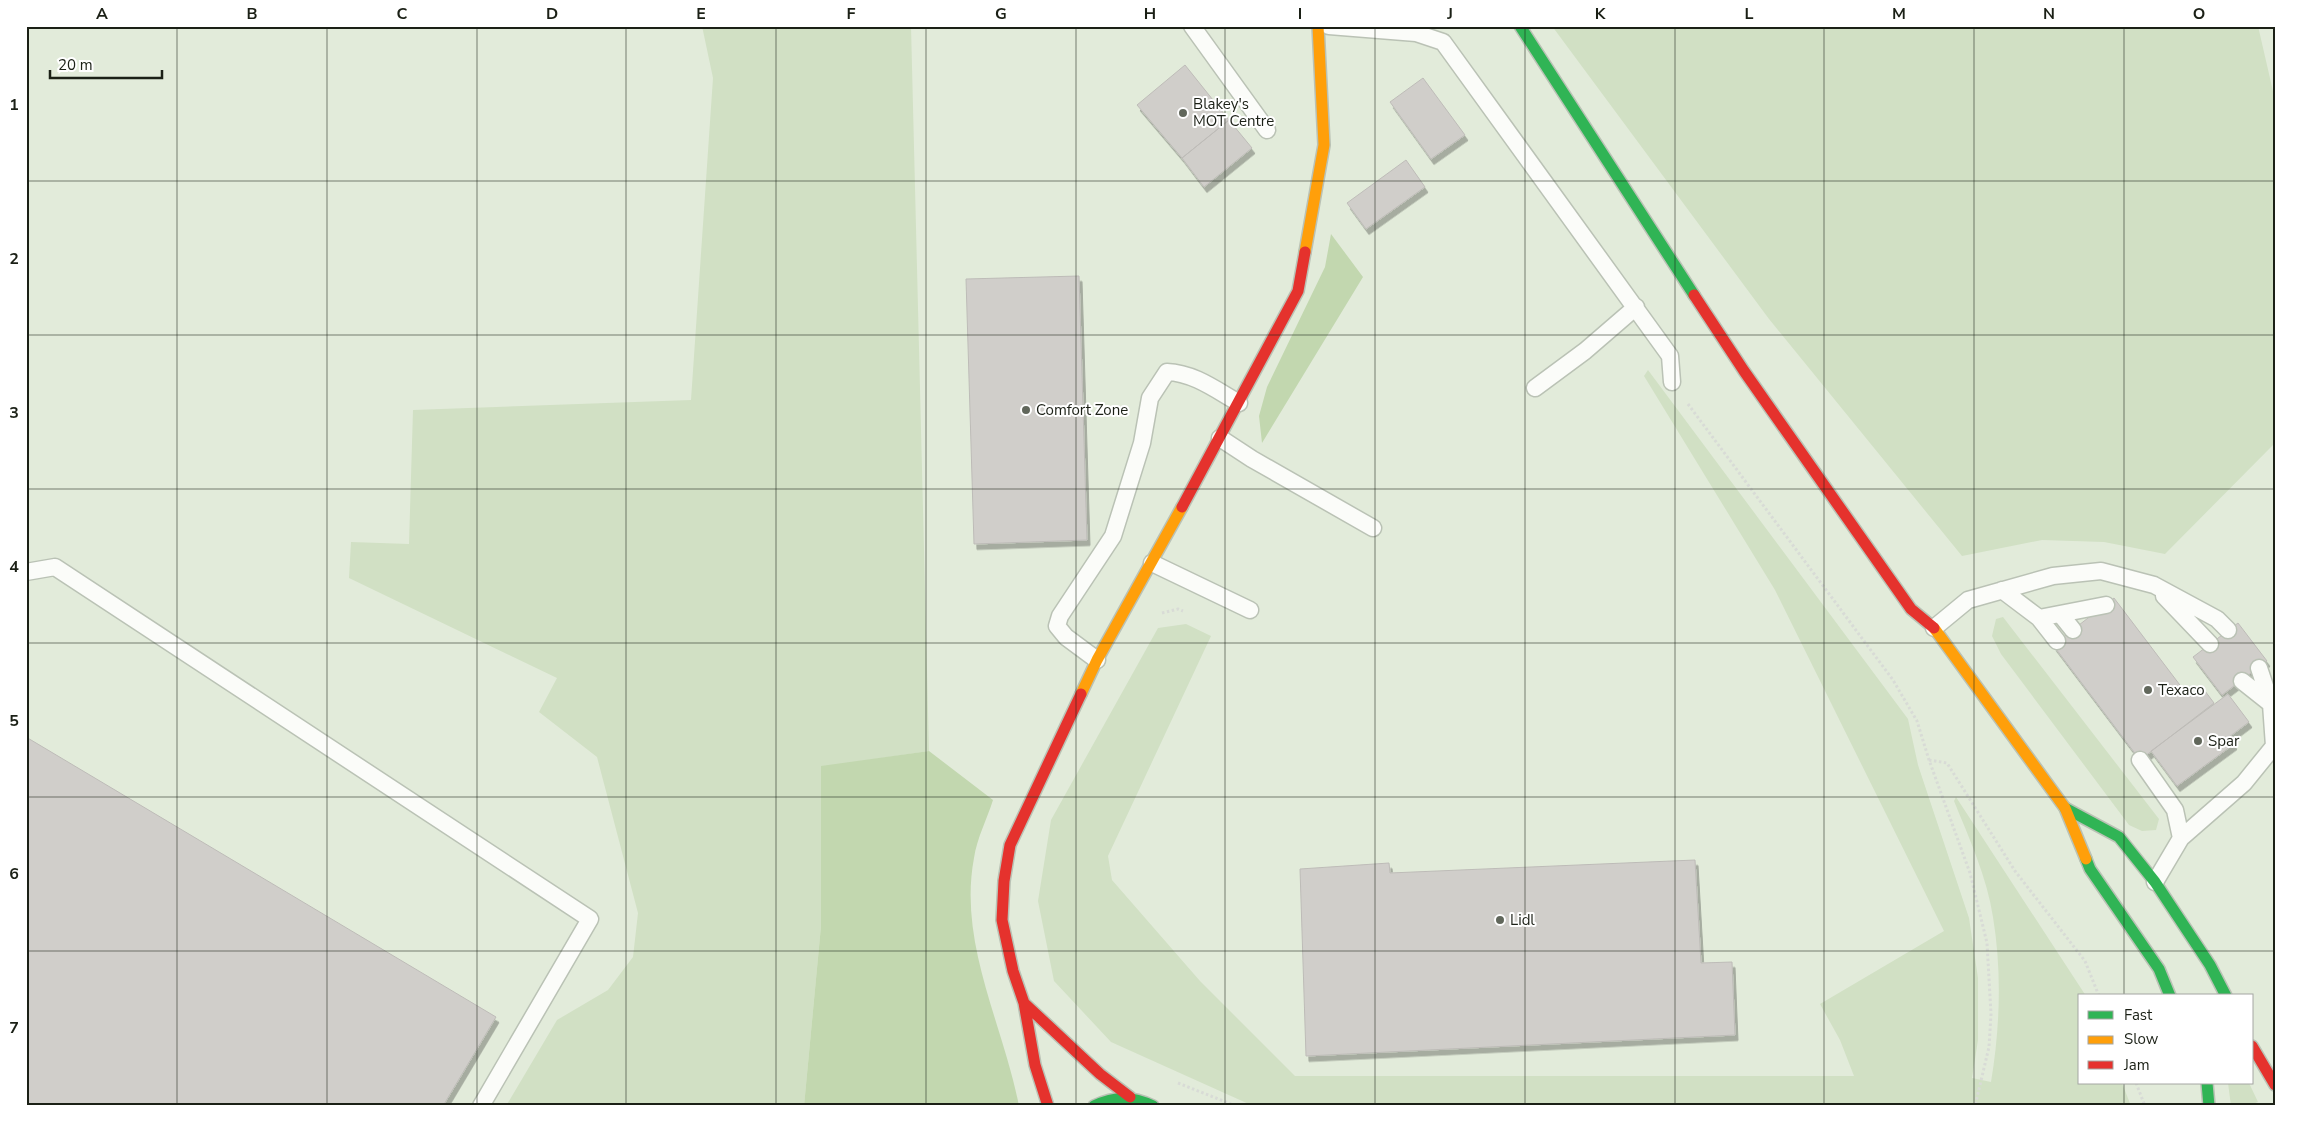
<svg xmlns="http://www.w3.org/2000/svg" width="2301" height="1132" font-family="'Nunito Sans',sans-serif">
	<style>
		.green { fill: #d1e0c4 }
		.forest { fill: #c2d7af }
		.building { fill: #d0ceca; stroke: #bebcb8; filter: url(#shadow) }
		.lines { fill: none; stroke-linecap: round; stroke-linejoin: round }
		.lane-casing { stroke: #bac2b5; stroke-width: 19 }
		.fast-casing { stroke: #bac2b5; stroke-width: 14 }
		.slow-casing { stroke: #bac2b5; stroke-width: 14 }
		.jam-casing { stroke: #bac2b5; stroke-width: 14 }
		.path { stroke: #d8dbd6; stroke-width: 3; stroke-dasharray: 2.5 2.5; stroke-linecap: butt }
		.lane { stroke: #fbfcf9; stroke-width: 16 }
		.fast { stroke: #30b455; stroke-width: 11 }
		.slow { stroke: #ff9f0a; stroke-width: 11 }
		.jam { stroke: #e5322d; stroke-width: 11 }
		.grid { fill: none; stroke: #1b2016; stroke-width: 1; stroke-opacity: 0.55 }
		.poi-dot { fill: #61675b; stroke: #fff; stroke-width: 2 }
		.labels { text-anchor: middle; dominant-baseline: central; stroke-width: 4; stroke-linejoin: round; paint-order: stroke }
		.poi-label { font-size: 15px; fill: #1b2016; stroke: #fff; text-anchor: start }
		.neatline { fill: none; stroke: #1b2016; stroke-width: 2 }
		.grid-label { font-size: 16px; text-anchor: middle; font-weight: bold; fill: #1b2016 }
	</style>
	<defs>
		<filter id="shadow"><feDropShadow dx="3" dy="5.5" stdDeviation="0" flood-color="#0004"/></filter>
	</defs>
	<rect width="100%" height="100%" fill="#e2ebda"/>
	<path class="green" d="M702,26H911L929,751L821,767V926L804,1106H506L557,1020L608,990L633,957L638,913L597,757L539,712L557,678L349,578L351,542L409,544L413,410L691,400L713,78Z
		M1552,26H2258L2275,100V443L2165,554L2104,542L2042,540L1962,556L1769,319Z
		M1648,370L1908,719L1918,765L1969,918L1978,978V1040L1972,1078L1991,1082C2000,1028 2002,972 1993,917C1987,877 1969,838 1954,801L1956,797L2086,996H2080V1083H2122L2131,1106H1258L1251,1105L1111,1042L1054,981L1038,901L1051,820L1158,628L1186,624L1211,636L1108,856L1112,880L1200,981L1295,1076H1854L1840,1040L1820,1004L1944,931L1775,590L1644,376Z
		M2003,617L2159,819L2156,830L2142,831L2129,825L2001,654L1992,636L1996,619Z
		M2228,1083H2249L2258,1102L2247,1106H2231Z"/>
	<path class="forest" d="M1331,234L1363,277L1262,443L1259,416L1267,387L1325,267Z
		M929,751L993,800C987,819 977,838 974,858C958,943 1003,1024 1019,1106H804L821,926V766Z"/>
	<path class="building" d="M1185,65L1229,120L1182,158L1137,105Z
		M1423,78L1465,135L1431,159L1390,102Z
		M1229,120L1252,148L1204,187L1182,158Z
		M1406,160L1425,187L1366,229L1347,203Z
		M1079,276L1087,540L974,544L966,279Z
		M2114,598L2189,697L2202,687L2214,703L2140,760L2053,645Z
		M2238,623L2267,661L2222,695L2193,657Z
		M2228,694L2249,722L2229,737L2234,744L2177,786L2151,751Z
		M26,737L496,1017L443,1106H26Z
		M1695,860L1701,963L1732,962L1735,1035L1306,1056L1300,869L1389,863L1390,873Z"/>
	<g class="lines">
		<defs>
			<path id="lane" d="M1192,26L1267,130
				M1329,26L1416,33L1443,42L1670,356L1672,382
				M1535,388L1585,351L1636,307
				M1220,438L1252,459L1373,528
				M1152,563L1250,610
				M26,572L55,567L590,919L481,1106
				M2002,590L2039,618L2106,605
				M2164,596L2210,644
				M2061,615L2073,630
				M2039,618L2057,641
				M1934,628L1968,600L2053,576L2101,571L2154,585L2217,619L2228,630
				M1097,660L1066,637L1057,626L1060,616L1113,536L1142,443L1150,398L1167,372C1194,373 1216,390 1239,403
				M2242,681L2271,704
				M2140,760L2175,810L2181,838
				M2155,882L2181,838L2244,783L2274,746L2271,704L2259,668"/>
			<path id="fast" d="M1520,26L1694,295
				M2065,808L2119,837L2155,882L2210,965L2226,996
				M2086,859L2090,869L2159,969L2170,996
				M2207,1083L2209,1106
				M1094,1106C1115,1096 1132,1096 1153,1106"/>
			<path id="slow" d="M1305,252L1324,145L1318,26
				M1934,628L2065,808L2086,859
				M1081,694L1097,660L1182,507"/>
			<path id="jam" d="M1694,295L1744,371L1911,609L1934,628
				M1182,507L1298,291L1305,252
				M1024,1003L1100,1074L1130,1097
				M2252,1046L2275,1085
				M1048,1106L1035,1065L1024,1003L1013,971L1002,920L1004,881L1010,845L1081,694"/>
		</defs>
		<use href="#lane" class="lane-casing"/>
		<use href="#fast" class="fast-casing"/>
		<use href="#slow" class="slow-casing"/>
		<use href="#jam" class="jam-casing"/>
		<path class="path" d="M1688,404L1893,680L1917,721L1929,760L1970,873L1987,943L1991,1014L1989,1047L1975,1106
			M1162,613L1178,609L1183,611
			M1929,760L1947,763L2015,871L2085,961L2099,996
			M1178,1083L1231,1104
			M2136,1083L2145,1106"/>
		<use href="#lane" class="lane"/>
		<use href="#fast" class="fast"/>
		<use href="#slow" class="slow"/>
		<use href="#jam" class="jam"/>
	</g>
	<path class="grid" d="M177,26V1106M327,26V1106M477,26V1106M626,26V1106M776,26V1106M926,26V1106M1076,26V1106M1225,26V1106M1375,26V1106M1525,26V1106M1675,26V1106M1824,26V1106M1974,26V1106M2124,26V996M26,181H2275M26,335H2275M26,489H2275M26,643H2275M26,797H2275M26,951H2275M2124,1083V1106"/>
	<g class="poi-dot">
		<circle cx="1183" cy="113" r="5"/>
		<circle cx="1026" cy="410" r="5"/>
		<circle cx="2148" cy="690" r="5"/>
		<circle cx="2198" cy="741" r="5"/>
		<circle cx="1500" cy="920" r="5"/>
	</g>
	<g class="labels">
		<g class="poi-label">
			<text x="1193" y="104">Blakey's<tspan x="1193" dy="17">MOT Centre</tspan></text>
			<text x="1036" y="410">Comfort Zone</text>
			<text x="2158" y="690">Texaco</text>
			<text x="2208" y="741">Spar</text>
			<text x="1510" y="920">Lidl</text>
		</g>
	</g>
	<rect width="2301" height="1132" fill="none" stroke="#ffffff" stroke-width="55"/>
	<rect x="2078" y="994" width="175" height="90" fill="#ffffff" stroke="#a4a6a2"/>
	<rect x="2088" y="1011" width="25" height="8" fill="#30b455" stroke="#a4a6a2"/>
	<text x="2124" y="1020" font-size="15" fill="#1b2016">Fast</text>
	<rect x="2088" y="1036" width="25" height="8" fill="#ff9f0a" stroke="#a4a6a2"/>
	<text x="2124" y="1044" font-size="15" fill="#1b2016">Slow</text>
	<rect x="2088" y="1061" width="25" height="8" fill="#e5322d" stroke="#a4a6a2"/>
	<text x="2124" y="1070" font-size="15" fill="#1b2016">Jam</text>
	<path d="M50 70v8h112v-8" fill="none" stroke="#1b2016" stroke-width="2.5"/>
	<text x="58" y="70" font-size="15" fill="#1b2016" stroke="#ffffff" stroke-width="4" paint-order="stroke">20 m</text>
	<rect x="28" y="28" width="2246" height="1076" class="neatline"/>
	<g class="grid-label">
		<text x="102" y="19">A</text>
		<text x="252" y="19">B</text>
		<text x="402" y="19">C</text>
		<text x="552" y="19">D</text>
		<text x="701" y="19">E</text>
		<text x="851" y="19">F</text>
		<text x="1001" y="19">G</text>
		<text x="1150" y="19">H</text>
		<text x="1300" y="19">I</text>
		<text x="1450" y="19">J</text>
		<text x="1600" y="19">K</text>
		<text x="1749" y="19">L</text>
		<text x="1899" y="19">M</text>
		<text x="2049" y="19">N</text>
		<text x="2199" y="19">O</text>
		<text x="14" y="110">1</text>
		<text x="14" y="264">2</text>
		<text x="14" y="418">3</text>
		<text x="14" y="572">4</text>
		<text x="14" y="726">5</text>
		<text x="14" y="879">6</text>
		<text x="14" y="1033">7</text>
	</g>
</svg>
